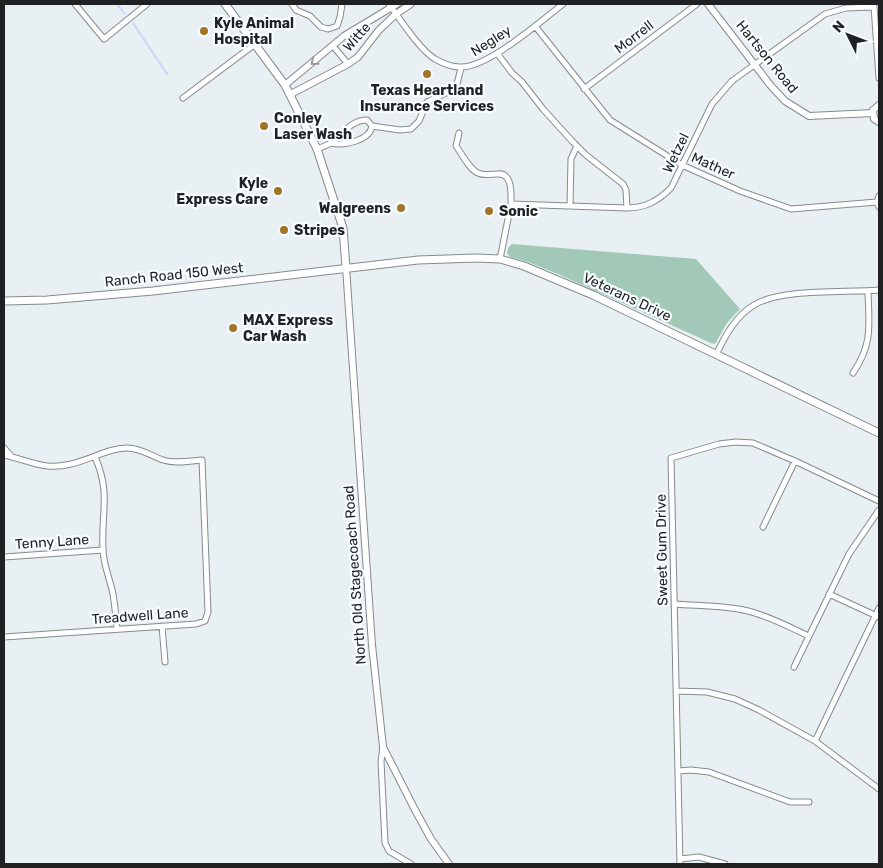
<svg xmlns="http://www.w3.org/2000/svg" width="883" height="868" font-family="Rubik,sans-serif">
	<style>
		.green { fill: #a2c9b7 }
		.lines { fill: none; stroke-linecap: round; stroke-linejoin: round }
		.stream { stroke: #cfd2f8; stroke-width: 2 }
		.minor-casing { stroke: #848b8d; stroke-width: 7 }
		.tertiary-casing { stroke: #848b8d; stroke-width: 8 }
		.secondary-casing { stroke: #848b8d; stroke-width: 9 }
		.minor { stroke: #fff; stroke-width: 5 }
		.tertiary { stroke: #fff; stroke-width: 6 }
		.secondary { stroke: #fff; stroke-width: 7 }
		.oneway { stroke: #9a9b9c }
		.poi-dot { fill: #a07424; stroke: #f8fdff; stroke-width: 2 }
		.labels { text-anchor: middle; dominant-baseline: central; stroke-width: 4.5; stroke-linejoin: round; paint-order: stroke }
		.poi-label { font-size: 14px; font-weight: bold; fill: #1f2122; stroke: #f8fdff; text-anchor: start }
		.street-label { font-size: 14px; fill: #1f2122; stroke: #f8fdff }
	</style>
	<rect width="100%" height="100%" fill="#e9f0f3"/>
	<path class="green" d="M512,244L696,259L740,309L727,323L715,344L711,343L558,274L528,262L510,257L507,253L508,248Z"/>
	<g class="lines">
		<path class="stream" d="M117,4L125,14
			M133,23L167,74"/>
		<defs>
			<path id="minor" d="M75,4L104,39L147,4
				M292,4L296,10L310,16L321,27L328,29L337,26L340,17L342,4
				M389,4C400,19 419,49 435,59C442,63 452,67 460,67C488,68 541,21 563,4
				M874,6L879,78
				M535,26L610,120L682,165L740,191L791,209L877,202
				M333,46L348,64
				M497,53L512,73L522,82L543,109L572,141L586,155L623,184L626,190L627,208
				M584,89L697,4
				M183,98L255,44
				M459,133L456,146C462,154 469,169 478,173C484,176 491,174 497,174C513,172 511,194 511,204
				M331,143C343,146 370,141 372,126
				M317,149C322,147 328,145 332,142C343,133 352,120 367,120L372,126L400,130L411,129L419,121L427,102L456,88L461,68
				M879,196L877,202L879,207
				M570,206L571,159L577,146
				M500,259L511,204L627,208C645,208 658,201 671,188L712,104L732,81L825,14L846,8L874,7
				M717,353C726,334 736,316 754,305C782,288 846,293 879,290
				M853,373C873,344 869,325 868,291
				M4,448L11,456
				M4,455C28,460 44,471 71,464C90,460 108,448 127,448C141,448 151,456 163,460C175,464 190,461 202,460L208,612L205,621L196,624L4,637
				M95,457C111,493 101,512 103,549C103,564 110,579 113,594C115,606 116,618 117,629
				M763,527L795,461
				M4,557L103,550
				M829,594L879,617
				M674,604C698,606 724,605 748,611C769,616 789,627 809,636
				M162,626L165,662
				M794,667L849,554L879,510
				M676,691L707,692L735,699L759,710L815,741L879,789
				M815,741L879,608
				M383,747L381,761L385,843L389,851L411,864
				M678,771L691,770L709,772L790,802H809
				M680,859L699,857L725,864
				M680,864L671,458L719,444L736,442L753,443L795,461L879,501"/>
			<path id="tertiary" d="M708,4L771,86L785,101L809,116L873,113
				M285,85L344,36L397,4
				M291,94L348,64L358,57L379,30L396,14L411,4
				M879,105L873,110L874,119L879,122
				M346,267L372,645L383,747L414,808L431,839L449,864"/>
			<path id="secondary" d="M225,4L285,85L317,149L343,228L346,267
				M4,301L47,300L153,291L418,260L476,258L500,259L524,266L593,295L879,433"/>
		</defs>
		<use href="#minor" class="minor-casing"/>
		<use href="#tertiary" class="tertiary-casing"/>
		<use href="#secondary" class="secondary-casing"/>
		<use href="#minor" class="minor"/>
		<use href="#tertiary" class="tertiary"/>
		<use href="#secondary" class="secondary"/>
	</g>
	<defs><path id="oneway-chevron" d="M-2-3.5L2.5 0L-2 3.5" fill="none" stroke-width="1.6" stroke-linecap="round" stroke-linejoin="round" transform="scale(1.25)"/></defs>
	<use class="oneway" href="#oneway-chevron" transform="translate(314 62) rotate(141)"/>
	<g class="poi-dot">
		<circle cx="204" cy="31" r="5"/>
		<circle cx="427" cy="74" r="5"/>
		<circle cx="264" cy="126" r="5"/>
		<circle cx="278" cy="191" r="5"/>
		<circle cx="401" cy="208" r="5"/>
		<circle cx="489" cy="211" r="5"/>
		<circle cx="284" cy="230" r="5"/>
		<circle cx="233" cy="328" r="5"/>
	</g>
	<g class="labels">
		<g class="poi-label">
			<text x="214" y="23">Kyle Animal<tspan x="214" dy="16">Hospital</tspan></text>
			<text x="427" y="90" text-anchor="middle">Texas Heartland<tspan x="427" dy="16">Insurance Services</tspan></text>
			<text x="274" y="118">Conley<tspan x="274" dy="16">Laser Wash</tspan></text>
			<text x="268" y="183" text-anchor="end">Kyle<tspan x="268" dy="16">Express Care</tspan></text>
			<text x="391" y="208" text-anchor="end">Walgreens</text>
			<text x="499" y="211">Sonic</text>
			<text x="294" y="230">Stripes</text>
			<text x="243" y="320">MAX Express<tspan x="243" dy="16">Car Wash</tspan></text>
		</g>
		<g class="street-label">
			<text transform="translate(357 37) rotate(-48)">Witte</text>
			<text transform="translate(634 37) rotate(-37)">Morrell</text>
			<text transform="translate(491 41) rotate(-32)">Negley</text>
			<text transform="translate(767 57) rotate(51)">Hartson Road</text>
			<text transform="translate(676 153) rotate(-64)">Wetzel</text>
			<text transform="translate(713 166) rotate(24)">Mather</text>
			<text transform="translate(174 275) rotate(-6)">Ranch Road 150 West</text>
			<text transform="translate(627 297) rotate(25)">Veterans Drive</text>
			<text transform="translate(52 542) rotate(-4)">Tenny Lane</text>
			<text transform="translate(662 550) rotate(-91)">Sweet Gum Drive</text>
			<text transform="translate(355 575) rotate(-94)">North Old Stagecoach Road</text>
			<text transform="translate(140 616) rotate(-4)">Treadwell Lane</text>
		</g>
	</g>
	<rect width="883" height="868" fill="none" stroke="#1f2122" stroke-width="10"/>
	<g transform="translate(848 35) rotate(312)" stroke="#f8fdff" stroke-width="4" paint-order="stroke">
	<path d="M0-4L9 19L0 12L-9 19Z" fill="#1f2122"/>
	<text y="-8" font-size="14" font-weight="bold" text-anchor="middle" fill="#1f2122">N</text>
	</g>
</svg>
